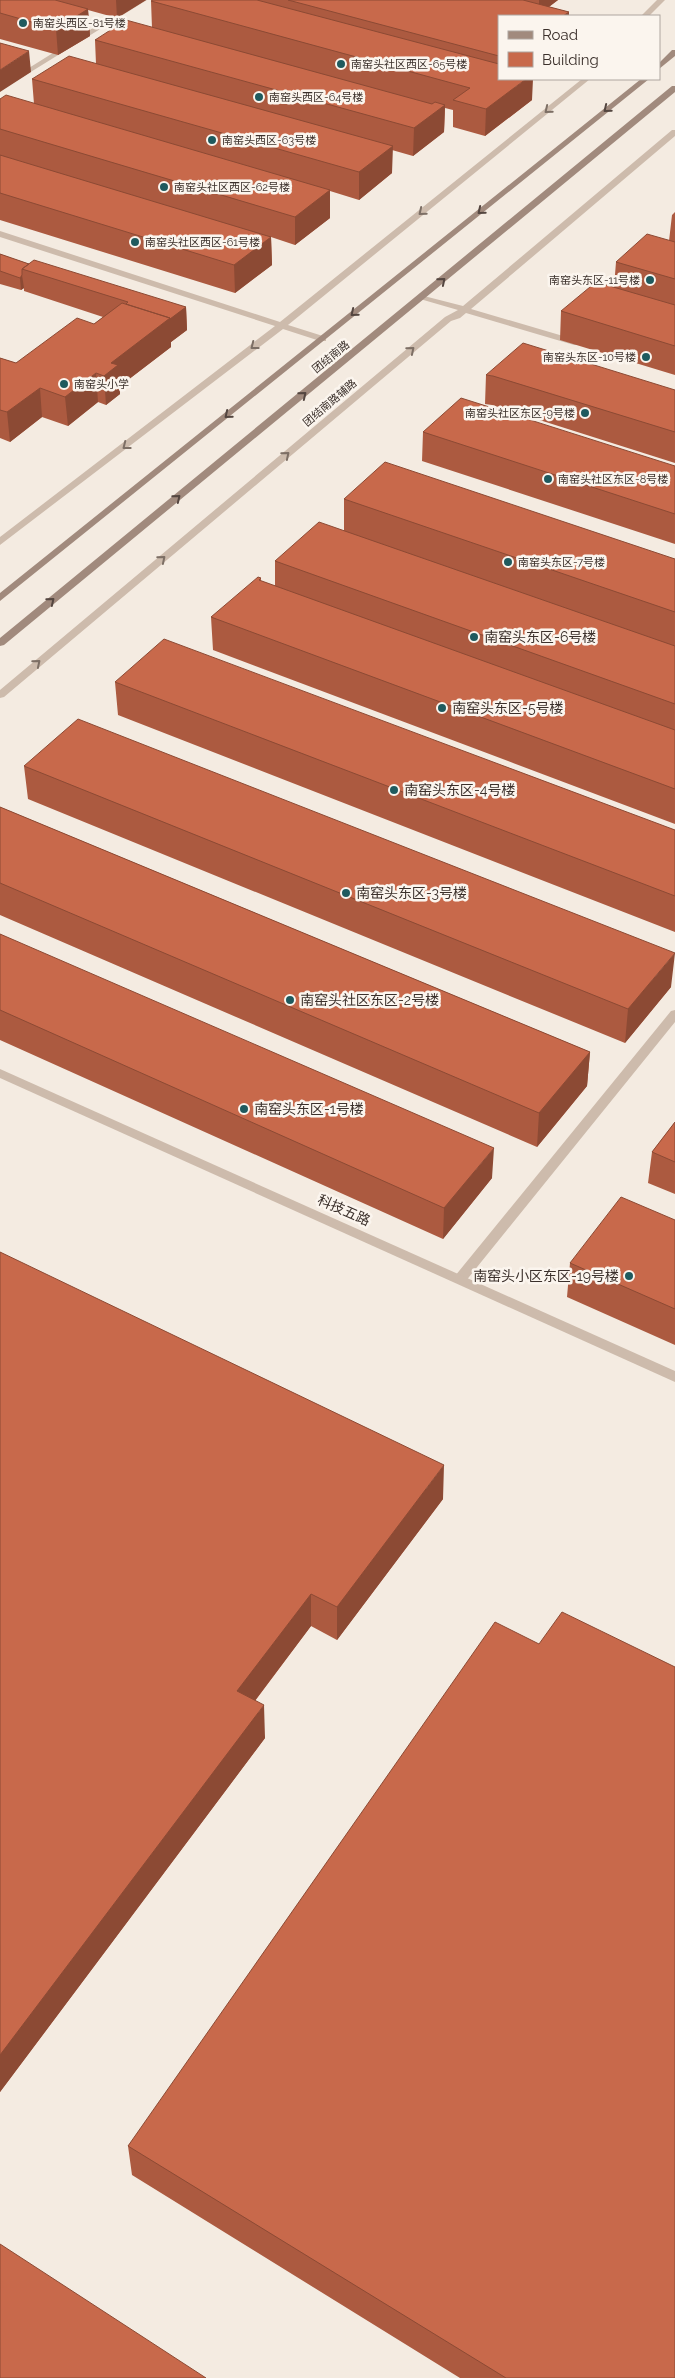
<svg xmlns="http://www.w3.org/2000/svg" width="675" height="2378" font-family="Raleway,'Noto Sans SC',sans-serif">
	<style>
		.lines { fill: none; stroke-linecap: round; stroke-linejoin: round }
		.minor { fill: #cdbbac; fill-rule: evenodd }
		.tertiary { fill: #cdbbac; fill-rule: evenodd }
		.secondary { fill: #a18a7d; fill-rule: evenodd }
		.wall { fill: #ac5a40 }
		.shaded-wall { fill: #8c4a34 }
		.building { fill: #c8694b; stroke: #8c4a34 }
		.oneway { stroke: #544640 }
		.oneway2 { stroke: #7d6f65 }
		.poi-dot { fill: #1f5a5e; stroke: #fbf5ee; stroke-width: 2 }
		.labels { text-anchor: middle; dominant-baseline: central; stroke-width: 5; stroke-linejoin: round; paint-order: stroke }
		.far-poi-label { font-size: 11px; fill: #3b302b; stroke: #fbf5ee; text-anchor: start }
		.far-street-label { font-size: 11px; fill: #3b302b; stroke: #fbf5ee }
		.poi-label { font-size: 14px; fill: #3b302b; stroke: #fbf5ee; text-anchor: start }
		.street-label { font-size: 14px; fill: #3b302b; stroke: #fbf5ee }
	</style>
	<rect width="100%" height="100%" fill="#f4ebe1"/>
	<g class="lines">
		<path class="minor" d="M138,0H147L0,91V86Z
			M657,0H665L649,16H641Z
			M582,79H590L288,325L326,337V341H320L283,329L0,545V537L275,326L0,237V231L280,322Z
			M672,130H675V136L471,309L580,341V345H574L466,313L460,318L451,321L4,697L0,698V690L445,317L458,310L420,299V295L463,306Z
			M675,1010V1022L465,1282H455L454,1279L455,1276L671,1011Z"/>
		<path class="tertiary" d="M0,1069L675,1371V1382L0,1078Z"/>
		<path class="secondary" d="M672,50H675V56L659,69V63Z
			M641,79H649L0,601V593Z
			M672,86H675V92L4,645L0,646V638Z"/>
	</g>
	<path class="wall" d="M0,0H146L117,18L88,10L90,36L58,55L0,39Z
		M153,0H558L549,7L569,12V16H499V79L532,100L485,136L453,127V110L445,108L444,132L413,156L392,150V173L359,200L330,191V218L295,245L271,237L272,265L235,293L0,220V99L34,104L32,79L96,64L95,40L152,28L151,1Z
		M675,212V375L560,340L561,311L614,287L616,262L669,241L672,215Z
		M0,254L29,264L186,307L187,330L171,342V347L120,386V394L106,405L98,402L68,426L42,417L10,442L0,438V358L16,363L94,324L103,317L24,291V288L21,290L0,284Z
		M486,375L675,390V463L492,405L485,404Z
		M423,432L675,466V544L422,461Z
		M344,499L675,559V824L213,650L211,617L261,578V581L275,586V561L344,531Z
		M115,682L675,830V932L118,715Z
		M24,766L671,987L625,1043L28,799Z
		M0,807L590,1052L587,1086L537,1147L0,915Z
		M0,934L492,1178L443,1239L0,1040Z
		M675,1122V1194L648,1183L652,1152Z
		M675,1220V1345L567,1297L570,1263Z
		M0,1252L443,1499L337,1640L311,1626L255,1701L265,1738L0,2092Z
		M539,1644L675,2378H460L132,2175L128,2146Z"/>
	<path class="shaded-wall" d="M116,0H146L117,18Z
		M539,0H558L539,14Z
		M88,9L90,36L58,55L56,29Z
		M569,12V16H563Z
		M29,51L31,72L0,92V70Z
		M526,79H533L532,100L485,136L486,109Z
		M445,105L444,132L413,156L414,128Z
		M393,146L392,173L359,200V172Z
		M330,190V218L295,245V217Z
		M271,237L272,265L235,293L234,265Z
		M22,275L24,288L21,290L20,278Z
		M186,307L187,330L171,342V347L120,386V394L106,405L104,376L111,363L170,318Z
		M96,373L98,402L68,426L65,397Z
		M40,388L42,417L10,442L7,412Z
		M675,953L671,987L625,1043L628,1009Z
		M590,1052L587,1086L537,1147L539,1113Z
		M494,1148L492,1178L443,1239L444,1208Z
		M444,1465L443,1499L337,1640V1607Z
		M311,1594V1626L238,1723L237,1691Z
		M264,1705L265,1738L0,2092V2055Z"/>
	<path class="building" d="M0,0H55L88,9L56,29L0,13Z
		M153,0H257L499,64V79H526L486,109L453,100L470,88L151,1Z
		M288,0H523L569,12L563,16H499V56Z
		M126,20L432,104L435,102L445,105L414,128L95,40Z
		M0,43L29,51L0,70Z
		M69,56L393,146L359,172L32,79Z
		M6,95L330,190L295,217L0,129V99Z
		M0,155L271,237L234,265L0,193Z
		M647,234L675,242V279L616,262Z
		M0,254L29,264L22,269V275L20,278L0,271Z
		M34,260L186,307L170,319V318L126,304L128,302L22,269Z
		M596,282L675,305V346L561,311Z
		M122,303L170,318L111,363L118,365L104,376L96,373L65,397L40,388L7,412L0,410V358L16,363L77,318L94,324Z
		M523,343L675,390V432L493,376L486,375Z
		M461,398L675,466V514L423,432Z
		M385,462L675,559V612L344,499Z
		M319,522L675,646V704L275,561Z
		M258,577L261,578L259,580L675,730V789L211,617Z
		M164,639L675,830V896L115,682Z
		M78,719L675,953L628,1009L24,766Z
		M0,807L590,1052L539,1113L0,883Z
		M0,934L494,1148L444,1208L0,1010Z
		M675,1122V1162L652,1152Z
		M621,1197L675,1220V1309L570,1263Z
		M0,1252L444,1465L337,1607L311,1594L237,1691L264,1705L0,2055Z
		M562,1612L675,1667V2378H506L128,2146L495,1622L539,1644Z
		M0,2244L206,2378H0Z"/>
	<defs><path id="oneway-chevron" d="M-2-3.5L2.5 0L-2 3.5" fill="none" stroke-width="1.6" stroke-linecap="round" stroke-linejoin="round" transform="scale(1.25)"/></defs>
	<g class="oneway">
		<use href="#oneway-chevron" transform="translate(607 109) rotate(141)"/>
		<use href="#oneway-chevron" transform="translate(481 211) rotate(141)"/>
		<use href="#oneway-chevron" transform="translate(442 281) rotate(-40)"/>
		<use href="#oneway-chevron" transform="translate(354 313) rotate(141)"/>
		<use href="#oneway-chevron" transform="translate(303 395) rotate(-39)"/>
		<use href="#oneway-chevron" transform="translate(228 415) rotate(141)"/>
		<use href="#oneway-chevron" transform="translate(177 498) rotate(-39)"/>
		<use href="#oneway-chevron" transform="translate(51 601) rotate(-39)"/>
	</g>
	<g class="oneway2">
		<use href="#oneway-chevron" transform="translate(548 110) rotate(141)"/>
		<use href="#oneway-chevron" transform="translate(422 212) rotate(141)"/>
		<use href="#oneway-chevron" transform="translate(254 346) rotate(142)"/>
		<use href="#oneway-chevron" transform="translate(411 350) rotate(-40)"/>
		<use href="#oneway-chevron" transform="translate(126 446) rotate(142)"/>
		<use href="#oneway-chevron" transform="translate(286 455) rotate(-40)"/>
		<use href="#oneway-chevron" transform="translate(162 559) rotate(-40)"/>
		<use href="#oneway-chevron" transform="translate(37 663) rotate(-40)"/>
	</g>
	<g class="poi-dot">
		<circle cx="23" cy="23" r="5"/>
		<circle cx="341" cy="64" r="5"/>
		<circle cx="259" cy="97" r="5"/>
		<circle cx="212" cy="140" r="5"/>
		<circle cx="164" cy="187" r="5"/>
		<circle cx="135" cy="242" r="5"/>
		<circle cx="650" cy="280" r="5"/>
		<circle cx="646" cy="357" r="5"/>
		<circle cx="64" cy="384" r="5"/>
		<circle cx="585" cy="413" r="5"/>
		<circle cx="548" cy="479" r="5"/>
		<circle cx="508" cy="562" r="5"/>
		<circle cx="474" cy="637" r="5"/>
		<circle cx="442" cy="708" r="5"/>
		<circle cx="394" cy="790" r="5"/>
		<circle cx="346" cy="893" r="5"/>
		<circle cx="290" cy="1000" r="5"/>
		<circle cx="244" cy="1109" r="5"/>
		<circle cx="629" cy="1276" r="5"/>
	</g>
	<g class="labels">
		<g class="far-poi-label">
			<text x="33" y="23">南窑头西区-81号楼</text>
			<text x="351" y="64">南窑头社区西区-65号楼</text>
			<text x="269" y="97">南窑头西区-64号楼</text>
			<text x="222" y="140">南窑头西区-63号楼</text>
			<text x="174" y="187">南窑头社区西区-62号楼</text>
			<text x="145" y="242">南窑头社区西区-61号楼</text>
			<text x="640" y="280" text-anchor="end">南窑头东区-11号楼</text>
			<text x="636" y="357" text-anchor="end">南窑头东区-10号楼</text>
			<text x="74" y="384">南窑头小学</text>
			<text x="575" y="413" text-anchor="end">南窑头社区东区-9号楼</text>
			<text x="558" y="479">南窑头社区东区-8号楼</text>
			<text x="518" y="562">南窑头东区-7号楼</text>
		</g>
		<g class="far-street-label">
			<text transform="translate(331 357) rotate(-39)">团结南路</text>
			<text transform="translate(330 403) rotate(-40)">团结南路辅路</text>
		</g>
		<g class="poi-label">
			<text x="484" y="637">南窑头东区-6号楼</text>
			<text x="452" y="708">南窑头东区-5号楼</text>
			<text x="404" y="790">南窑头东区-4号楼</text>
			<text x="356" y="893">南窑头东区-3号楼</text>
			<text x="300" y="1000">南窑头社区东区-2号楼</text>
			<text x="254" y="1109">南窑头东区-1号楼</text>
			<text x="619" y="1276" text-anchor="end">南窑头小区东区-19号楼</text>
		</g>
		<g class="street-label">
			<text transform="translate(344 1210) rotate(24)">科技五路</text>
		</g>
	</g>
	<rect x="498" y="15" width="162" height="65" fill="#fbf5ee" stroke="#aea6a0"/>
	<rect x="508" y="31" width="25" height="8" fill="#a18a7d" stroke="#aea6a0"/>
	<text x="542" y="40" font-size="15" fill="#3b302b">Road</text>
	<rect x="508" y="52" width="25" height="15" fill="#c8694b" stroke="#aea6a0"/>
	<text x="542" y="65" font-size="15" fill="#3b302b">Building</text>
</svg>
